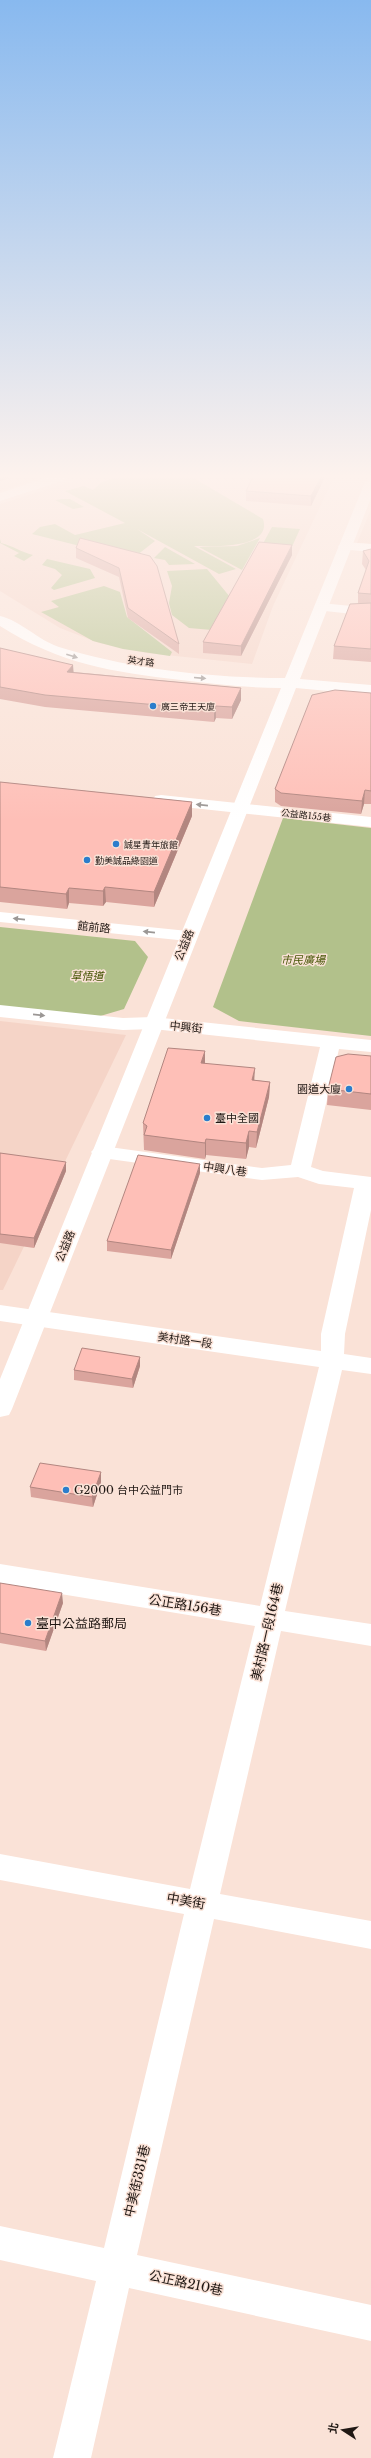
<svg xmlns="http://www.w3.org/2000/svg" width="371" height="2458" font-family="'Libre Baskerville','Noto Sans TC',serif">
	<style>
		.built { fill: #f5d4c7 }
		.green { fill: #b2c18b }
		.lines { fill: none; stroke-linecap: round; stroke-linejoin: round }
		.minor { fill: #fff; fill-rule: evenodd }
		.major { fill: #fff; fill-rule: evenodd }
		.wall { fill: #daa49d }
		.shaded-wall { fill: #b28680 }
		.building { fill: #febfb7; stroke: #b28680 }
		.oneway { fill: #9b9795 }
		.poi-dot { fill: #2b7dcc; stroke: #fae2d7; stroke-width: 1.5 }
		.labels { text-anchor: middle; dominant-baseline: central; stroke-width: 3; stroke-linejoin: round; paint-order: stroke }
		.far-street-label { font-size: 9px; fill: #201814; stroke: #fae2d7 }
		.far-poi-label { font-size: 9px; fill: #201814; stroke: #fae2d7; text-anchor: start }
		.street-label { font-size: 11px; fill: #201814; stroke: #fae2d7 }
		.park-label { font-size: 11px; font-style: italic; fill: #475607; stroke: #fae2d7 }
		.poi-label { font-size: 11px; fill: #201814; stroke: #fae2d7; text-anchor: start }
		.near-street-label { font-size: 13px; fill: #201814; stroke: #fae2d7 }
		.near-poi-label { font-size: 13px; fill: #201814; stroke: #fae2d7; text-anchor: start }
	</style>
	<rect width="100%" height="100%" fill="#fae2d7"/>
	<path class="built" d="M0,477H44L0,491Z
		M86,477H334L273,606L252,664L147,653L99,643L60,628L0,591V504Z
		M371,509V544L357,543Z
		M0,1021L126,1035L3,1290H0Z"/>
	<path class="green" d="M116,477H192L263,519C273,550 210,546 194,546L236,569L219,574L137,529L155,541L132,559L32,534L40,527L55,524L75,535L125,523L65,491L84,486L93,490L102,482Z
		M62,499H70L84,507L73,509L55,500Z
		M272,527L300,529L290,551L260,549Z
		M260,538L242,570L199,547L237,546Z
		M0,539L1,543C13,546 21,552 33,555L24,561L14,556L19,553L0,543Z
		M165,547L195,564L169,565L165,560L154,558Z
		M47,559L90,569L95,578L54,590L51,588L62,575L55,569L42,565Z
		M207,569L230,597L212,630L189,628L172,615L169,603L172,586L167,571Z
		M104,586L120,592L127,617L172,652L170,656L123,649L93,641L41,612L59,607L51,601Z
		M283,818L371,828V1036L239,1021L213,1007Z
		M0,927L135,941L148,957L124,1009L97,1017L0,1006Z"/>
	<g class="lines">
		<path class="minor" d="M49,477H67L65,480L0,501V493Z
			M345,542L371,544V552L340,549L338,546Z
			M321,603L371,608V616L316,610L314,607Z
			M161,795L371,817V827L155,804L153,800L155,796Z
			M0,912L188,931L194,932L197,936L194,940L188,941L0,922Z
			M0,1005L123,1018L153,1017L371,1040V1052L339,1049L311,1167L323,1171L371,1177V1210L345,1334L344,1354L371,1358V1374L342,1370L285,1611L371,1624V1646L281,1631L220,1894L371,1921V1949L214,1919L137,2255L371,2305V2341L129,2288L91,2458H53L96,2281L0,2260V2226L104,2248L184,1914L0,1880V1854L190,1889L255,1626L0,1584V1564L260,1606L319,1367L0,1321V1305L321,1351V1334L354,1188L319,1184L298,1177L262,1180L102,1158L95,1156L91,1152L95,1148L102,1146L262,1168L291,1165L320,1047L153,1029L123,1030L0,1017Z"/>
		<path class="major" d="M371,478V498L300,679L371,685V695L296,688L12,1409L9,1415L0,1417V1379L281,688C247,688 215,684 181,680C112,672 60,664 0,626V616C21,621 38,640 59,647C130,669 211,678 285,678L365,482Z"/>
	</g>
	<path class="wall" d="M325,477L311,506L246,501V491Z
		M292,545V555L241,656L203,653V642Z
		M76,548L150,556L179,644V654L128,618L119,577L76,558Z
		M371,549V662L333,659L334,646L358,603V593L366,570L362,564L363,551Z
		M0,648L74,672L241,688V700L232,719L216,718L214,722L45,707L0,699Z
		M371,693V804H364L361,814L281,806L275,802V789Z
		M0,782L192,802V816L154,907L106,902L103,906L69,903L67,909L0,902Z
		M205,1051V1063L255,1080L270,1082L269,1097L256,1148L249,1147L246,1159L206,1155L205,1159L144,1150L143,1123Z
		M371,1056V1110L327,1105L328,1089Z
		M0,1153L66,1171L34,1248L0,1243Z
		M200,1173L171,1259L107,1251V1241Z
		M140,1357V1366L133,1388L74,1380V1370Z
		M101,1472V1482L93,1507L31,1497L30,1487Z
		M0,1583L63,1603L46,1651L0,1643Z"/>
	<path class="shaded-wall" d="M0,477H13L0,481Z
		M321,477H325L311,506V496Z
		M292,545V555L241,656V646Z
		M73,665L74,677L67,672Z
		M241,688V700L232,719V707Z
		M216,706V718L214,722V710Z
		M365,790L364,804L361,814L362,801Z
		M192,802V816L154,907V892Z
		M105,887L106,902L103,906V891Z
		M69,888V903L67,909L66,894Z
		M205,1051V1066L201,1063Z
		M255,1068L254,1084L252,1080Z
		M270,1082L269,1097L256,1148L257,1132Z
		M249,1131V1147L246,1159V1143Z
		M206,1139V1155L205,1159V1143Z
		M66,1162V1171L34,1248V1238Z
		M200,1164V1173L171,1259V1250Z
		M140,1357V1366L133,1388L132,1379Z
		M101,1472V1482L93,1507L92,1497Z
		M62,1593L63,1603L46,1651L45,1641Z"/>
	<path class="building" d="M253,477H321L311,496L246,491Z
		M80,538L150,556L157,566L179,644L128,608L119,568L76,548Z
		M259,542L292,545L241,646L203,642Z
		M371,549V594L358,593L369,561L363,551Z
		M371,603V649L334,646L350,604Z
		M0,648L73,665L67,672L241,688L232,707L216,706L214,710L45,695L0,687Z
		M335,690L371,693V791L365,790L362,801L281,793L275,789L312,695Z
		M0,782L192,802L154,892L105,887L103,891L69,888L66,894L0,887Z
		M168,1048L205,1051L201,1063L255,1068L252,1080L270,1082L257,1132L249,1131L246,1143L206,1139L205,1143L144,1135L147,1126L143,1123Z
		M348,1054L371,1056V1094L328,1089L336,1057Z
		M0,1153L66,1162L34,1238L0,1234Z
		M138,1155L200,1164L171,1250L107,1241Z
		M82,1348L140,1357L132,1379L74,1370Z
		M40,1463L101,1472L92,1497L30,1487Z
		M0,1583L62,1593L45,1641L0,1633Z"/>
	<defs><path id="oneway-solid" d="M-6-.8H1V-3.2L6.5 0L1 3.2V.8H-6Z"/></defs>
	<g class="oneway">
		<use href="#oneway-solid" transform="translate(72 656) rotate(18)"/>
		<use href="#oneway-solid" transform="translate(200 678) rotate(5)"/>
		<use href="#oneway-solid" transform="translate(202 805) rotate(-174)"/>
		<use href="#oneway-solid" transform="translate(19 919) rotate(-174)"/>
		<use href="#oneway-solid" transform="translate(149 932) rotate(-174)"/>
		<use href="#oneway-solid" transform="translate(39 1015) rotate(6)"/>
	</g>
	<linearGradient id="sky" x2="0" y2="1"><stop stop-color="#88b9ef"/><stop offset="0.58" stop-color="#fdf2ed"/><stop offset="1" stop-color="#fdf2ed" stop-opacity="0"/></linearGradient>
	<rect width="371" height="821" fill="url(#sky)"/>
	<g class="poi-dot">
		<circle cx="153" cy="706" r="4"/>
		<circle cx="116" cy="844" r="4"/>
		<circle cx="87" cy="860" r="4"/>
		<circle cx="349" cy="1089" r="4"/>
		<circle cx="207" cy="1118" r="4"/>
		<circle cx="66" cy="1490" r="4"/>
		<circle cx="28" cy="1623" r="4"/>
	</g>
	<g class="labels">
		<g class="far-street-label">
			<text transform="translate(141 661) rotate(7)">英才路</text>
			<text transform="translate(306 815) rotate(6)">公益路155巷</text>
		</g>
		<g class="far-poi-label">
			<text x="161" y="706">廣三帝王天廈</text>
			<text x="124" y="844">誠星青年旅館</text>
			<text x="95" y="860">勤美誠品綠園道</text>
		</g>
		<g class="street-label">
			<text transform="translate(94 927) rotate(6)">館前路</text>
			<text transform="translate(184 945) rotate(-68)">公益路</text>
			<text transform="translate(186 1027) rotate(6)">中興街</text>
			<text transform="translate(225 1169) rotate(8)">中興八巷</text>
			<text transform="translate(65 1246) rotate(-68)">公益路</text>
			<text transform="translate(185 1340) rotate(8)">美村路一段</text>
		</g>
		<g class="park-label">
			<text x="303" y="960">市民廣場</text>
			<text x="87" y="976">草悟道</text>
		</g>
		<g class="poi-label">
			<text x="341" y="1089" text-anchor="end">園道大廈</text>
			<text x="215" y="1118">臺中全國</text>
			<text x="74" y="1490">G2000 台中公益門市</text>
		</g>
		<g class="near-street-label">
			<text transform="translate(185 1605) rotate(9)">公正路156巷</text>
			<text transform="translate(267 1632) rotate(-77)">美村路一段164巷</text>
			<text transform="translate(186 1901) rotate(10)">中美街</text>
			<text transform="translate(137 2181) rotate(-77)">中美街331巷</text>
			<text transform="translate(186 2283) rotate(12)">公正路210巷</text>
		</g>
		<g class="near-poi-label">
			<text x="36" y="1623">臺中公益路郵局</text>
		</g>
	</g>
	<g transform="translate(343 2430) rotate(282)" stroke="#fae2d7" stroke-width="3" paint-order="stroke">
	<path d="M0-3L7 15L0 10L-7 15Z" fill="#201814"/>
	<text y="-6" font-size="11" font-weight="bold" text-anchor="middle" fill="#201814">北</text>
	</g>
</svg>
